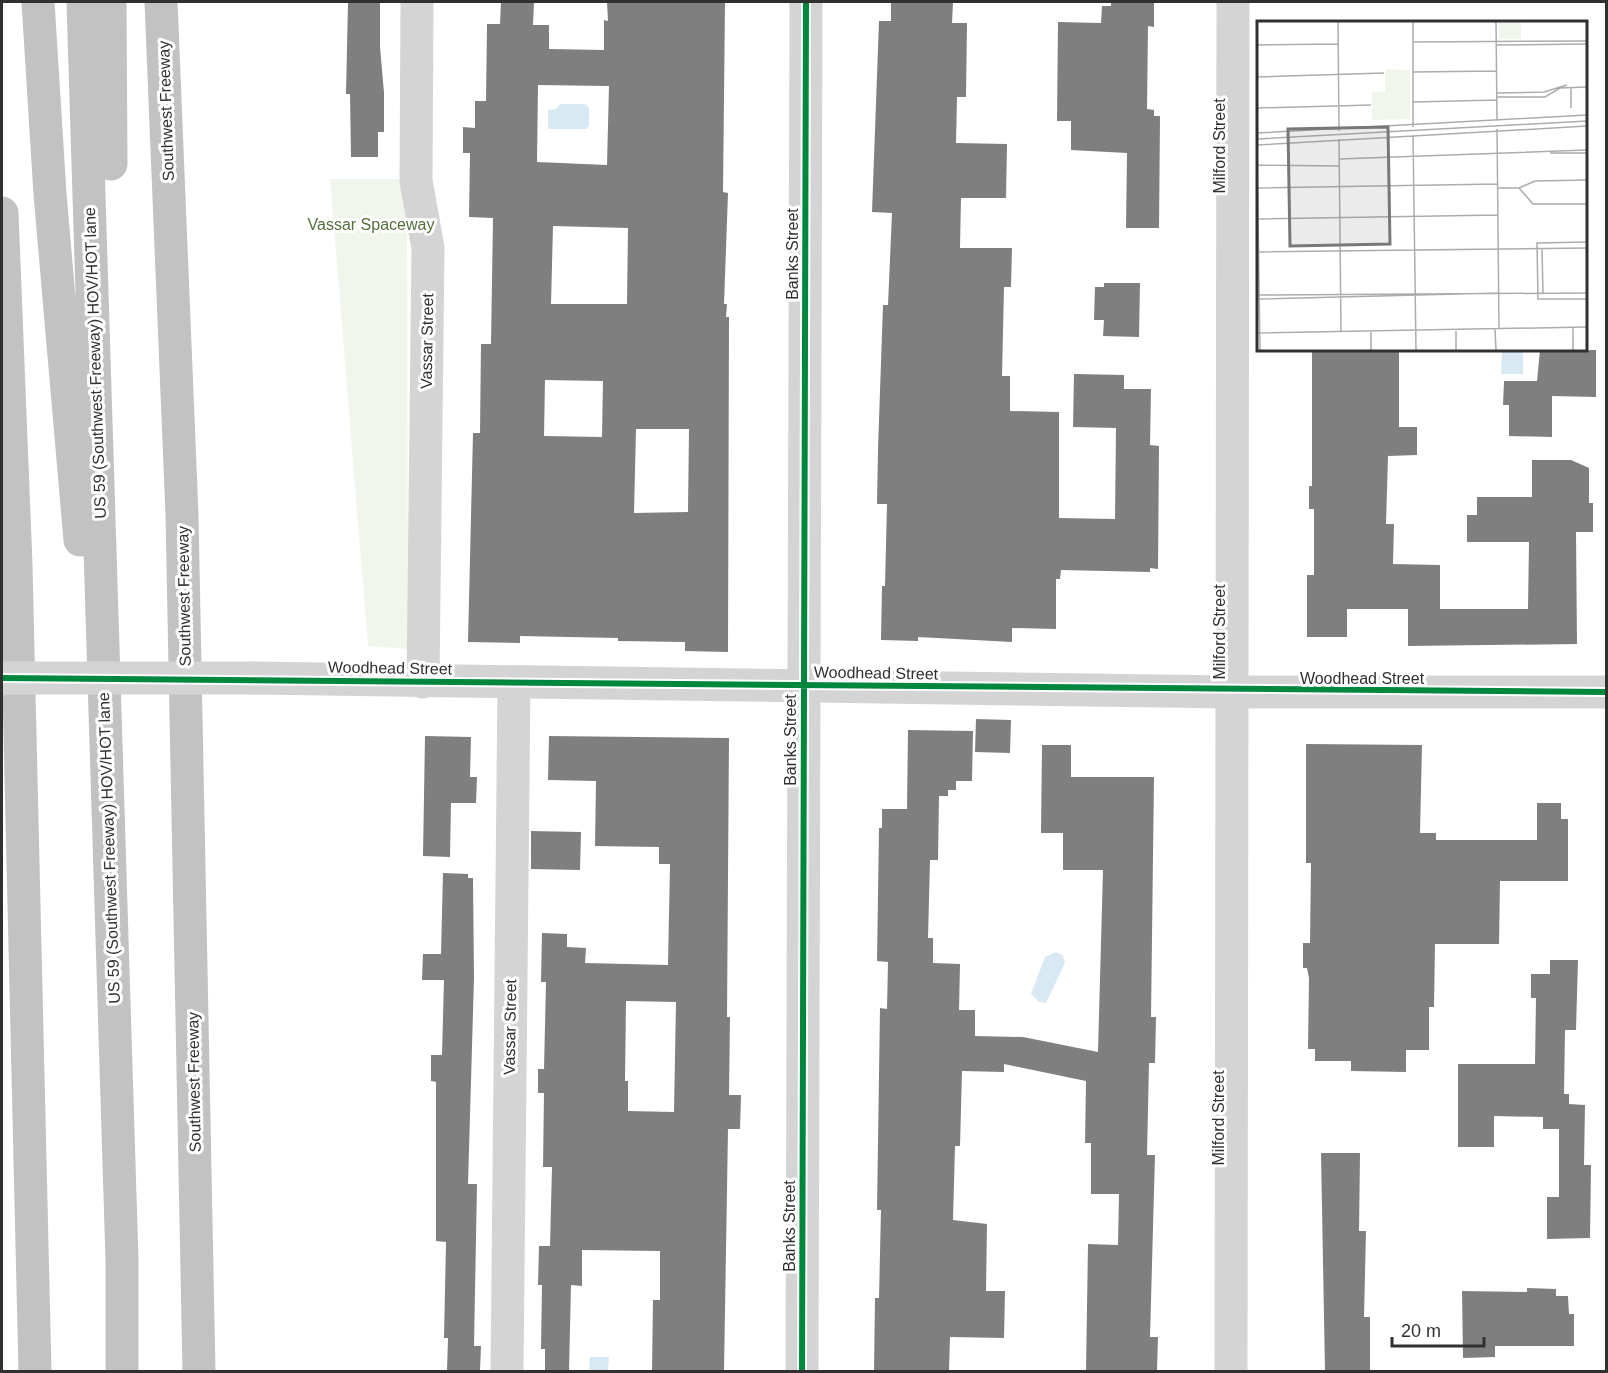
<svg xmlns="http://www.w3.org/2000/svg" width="1608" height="1373" font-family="Helvetica,sans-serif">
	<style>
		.green { fill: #f1f6ec }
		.water { fill: #d8e9f4 }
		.building { fill: #7f7f7f; fill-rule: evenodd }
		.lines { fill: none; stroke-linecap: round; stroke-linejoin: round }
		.minor { stroke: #d4d4d4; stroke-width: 33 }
		.tertiary { stroke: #d4d4d4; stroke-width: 33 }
		.motorway { stroke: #c2c2c2; stroke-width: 33 }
		.tertiary-bridge { stroke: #d4d4d4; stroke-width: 33 }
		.cycleway-casing { stroke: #fff; stroke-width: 10 }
		.cycleway { stroke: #00873e; stroke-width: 6 }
		.labels { text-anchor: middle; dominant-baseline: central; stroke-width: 6; stroke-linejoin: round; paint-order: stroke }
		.street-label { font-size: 16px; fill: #303030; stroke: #fff }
		.park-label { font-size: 16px; fill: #536f39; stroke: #fff }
		.inset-road { fill: none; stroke: #acacac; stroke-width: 1.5 }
		.view { fill: #787878; fill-opacity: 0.15; stroke: #787878; stroke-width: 3 }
		.inset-edge { fill: none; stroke: #303030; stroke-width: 3 }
	</style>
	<rect width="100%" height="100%" fill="#fff"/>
	<path class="green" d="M330,179H407L408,649L368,646Z"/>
	<path class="water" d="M560,104H585L589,108V126L586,129H548V110L556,109Z
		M1502,350H1523V374H1501Z
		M1056,952L1063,956L1065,963L1046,1003L1039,1002L1031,994L1045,957Z
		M590,1357H609L608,1371H589Z"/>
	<path class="building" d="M348,2H380V47L384,93V132H378V157H351L350,94H346Z
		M501,2H534L533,25H549V49L604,50V20L608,21L607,2H725L723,192L728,193L724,304H727L726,317H729L728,652L685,651V642L618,641V638L520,636V643L468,642L473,433H480L481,344H491L493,218L469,217L470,153H463V127L475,128V101H486L487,24H500ZM538,85L609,86L607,165L537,162ZM553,226L628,228L627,304H551ZM545,380L603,381L602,437L544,436ZM636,429H689L688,512L634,513Z
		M891,2H953L952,23H967L966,97H957L956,143L1007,144L1006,198H961L960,248H1012L1011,287H1004L1002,376H1010V411L1059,412V518L1115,519L1116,428L1073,427L1074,374L1124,375V389H1151L1150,445L1159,446L1158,569L1150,568V572L1061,570L1060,579H1056V629L1012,628V642L918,637V641L881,640L882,586H885L887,504H877L878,449L883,305H888L892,213L872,212L879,21H891Z
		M1111,2H1154V27L1148,26L1147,109L1154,110V116H1160L1159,228H1126L1127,153L1071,150V121H1057L1058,22L1101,23L1102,6H1111Z
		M1104,283H1140L1139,337L1103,336L1104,320H1094L1095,287H1104Z
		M1312,350H1399V427H1417V455L1388,456L1386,524H1394L1393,564L1440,565V609H1528L1529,542H1467V515H1477V497H1532V460H1571L1589,468V503H1593V532H1576L1577,644L1408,646V609H1347V637H1307V575H1314V509H1309V486H1312Z
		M1540,350H1596V397L1552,396V437L1509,436V405H1503L1504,381H1537Z
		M976,719L1011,720L1010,753L975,752Z
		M908,730L973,731L972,781H956V790H948V796H939L938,860H930L928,938H933V963L960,964L959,1010H975V1036L1023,1037L1098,1052L1103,870H1063V833H1041L1042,745H1071V777H1154L1151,1017H1156L1155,1063H1149L1147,1155H1155L1150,1337H1158L1157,1371H1086L1088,1244L1118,1245L1119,1194H1091V1143H1085L1086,1081L1004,1064V1072L962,1071L960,1146H955L953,1220L987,1224L986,1291H1005L1004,1338L950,1337L949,1371H874L875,1298H879L881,1210H877L880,1008L887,1009L888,962L877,961L879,828H882V809H907Z
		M425,736L471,737L470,777H477L476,803H451L450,857L423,856Z
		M549,736L729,738L727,1017H730L729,1095H741L740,1129H728L724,1371H652L653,1300H660V1251L582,1250V1286L571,1285L569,1371H545V1349H541L542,1285H538L539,1246H550L552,1167H543L544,1093H538V1069H544L546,982H541L542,933L567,934V947L586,948L585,963L668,965L670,864H659V847L595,846L596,781L548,780ZM626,1001L676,1002L674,1112L628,1111V1081H625Z
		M1306,744L1422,745L1420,833H1436V840H1537V803H1561V819H1568V881H1500L1499,944H1435L1434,1007H1429V1050H1406V1072L1351,1071V1061H1315V1049H1308L1309,978L1307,968H1303V943H1310L1311,863H1306Z
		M531,831L581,832L580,870L531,869Z
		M443,873L468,874V878H473L474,978L468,1184H477L474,1346H481L480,1371H447L448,1338H444L446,1242L436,1241V1082L431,1081V1055H442L444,980H422L423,954H441Z
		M1550,960H1578L1576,1030H1565L1564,1094H1569V1104L1585,1105L1584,1165H1591L1590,1238L1547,1239V1197H1559V1129H1543V1117L1494,1116V1147H1458V1064H1535L1536,998H1531V974H1550Z
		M1321,1153H1360L1359,1231H1366L1364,1317H1370V1370L1325,1371Z
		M1527,1288L1556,1289V1296H1568L1569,1314H1574V1346H1495V1357L1463,1358L1462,1291L1527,1292Z"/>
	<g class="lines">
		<path class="minor" d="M417,2L416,181L428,248L423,682
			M507,1372L514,683
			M802,1372L806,2
			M1231,1372L1233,2"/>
		<path class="tertiary" d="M255,678L1232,692H1606"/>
		<path class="motorway" d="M38,2L50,194L80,540
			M83,2L122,1260V1372
			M110,2L111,164
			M161,2L182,515L199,1372
			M2,213L16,565L35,1372"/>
		<path class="tertiary-bridge" d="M2,678H255"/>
		<defs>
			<path id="cycleway" d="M2,678C536,678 1071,692 1606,692
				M802,1372L806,2"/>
		</defs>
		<use href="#cycleway" class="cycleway-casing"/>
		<use href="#cycleway" class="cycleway"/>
	</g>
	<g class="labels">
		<g class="street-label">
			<text transform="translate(166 111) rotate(-92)">Southwest Freeway</text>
			<text transform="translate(1219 146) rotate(-90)">Milford Street</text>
			<text transform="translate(792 254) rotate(-90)">Banks Street</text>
			<text transform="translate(427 341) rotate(-89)">Vassar Street</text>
			<text transform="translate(95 363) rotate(-92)">US 59 (Southwest Freeway) HOV/HOT lane</text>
			<text transform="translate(184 596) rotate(-91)">Southwest Freeway</text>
			<text transform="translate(1219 632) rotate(-90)">Milford Street</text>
			<text transform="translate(390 668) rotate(1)">Woodhead Street</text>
			<text transform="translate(876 673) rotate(1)">Woodhead Street</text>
			<text x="1362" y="678">Woodhead Street</text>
			<text transform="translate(790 740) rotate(-90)">Banks Street</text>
			<text transform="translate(109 848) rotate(-92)">US 59 (Southwest Freeway) HOV/HOT lane</text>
			<text transform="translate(510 1027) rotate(-89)">Vassar Street</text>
			<text transform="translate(194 1082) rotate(-91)">Southwest Freeway</text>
			<text transform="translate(1218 1118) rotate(-90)">Milford Street</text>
			<text transform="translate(789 1226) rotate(-90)">Banks Street</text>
		</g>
		<g class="park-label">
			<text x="371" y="224">Vassar Spaceway</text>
		</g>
	</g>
	<g transform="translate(1257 21)">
		<rect width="330" height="330" fill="#fff"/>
		<path d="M242,1H264V18H242ZM128,48L153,49V98L115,99V71H128Z" fill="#f1f6ec"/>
		<path class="inset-road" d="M81,1L82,110M156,1V106M239,1L240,100M156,21L330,20M0,24L81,23M239,24L330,23M156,51L240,50M0,56L127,52M240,72L287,71L310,64M240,76H288L303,67L330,66M156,81L240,79M0,84V112M0,87L114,84M314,87V66M240,108L242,308M0,112L330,94M156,114L159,329M0,118L330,100M82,118L84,310M0,123L3,329M0,124L330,105M293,132H330M82,138L330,129M1,144L82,145M0,167L240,163M240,167H262L278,160L330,159M262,167L276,183H330M1,198L241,194M330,221L280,222L281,278H330M285,227L286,272M2,231L330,227M2,231L241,228M0,274L330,272M0,278L241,272M316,307V329M199,308V329M238,308L239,329M114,310V329M0,312L330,306"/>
		<path class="view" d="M131,106L133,223L33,225L31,108Z"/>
		<rect width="330" height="330" class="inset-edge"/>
	</g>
	<rect width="1608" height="1373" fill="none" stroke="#303030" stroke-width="6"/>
	<path d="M1392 1337v9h92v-9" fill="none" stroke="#303030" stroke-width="3"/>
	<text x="1401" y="1337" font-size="18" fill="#303030" stroke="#ffffff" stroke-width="4.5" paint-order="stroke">20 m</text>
</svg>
